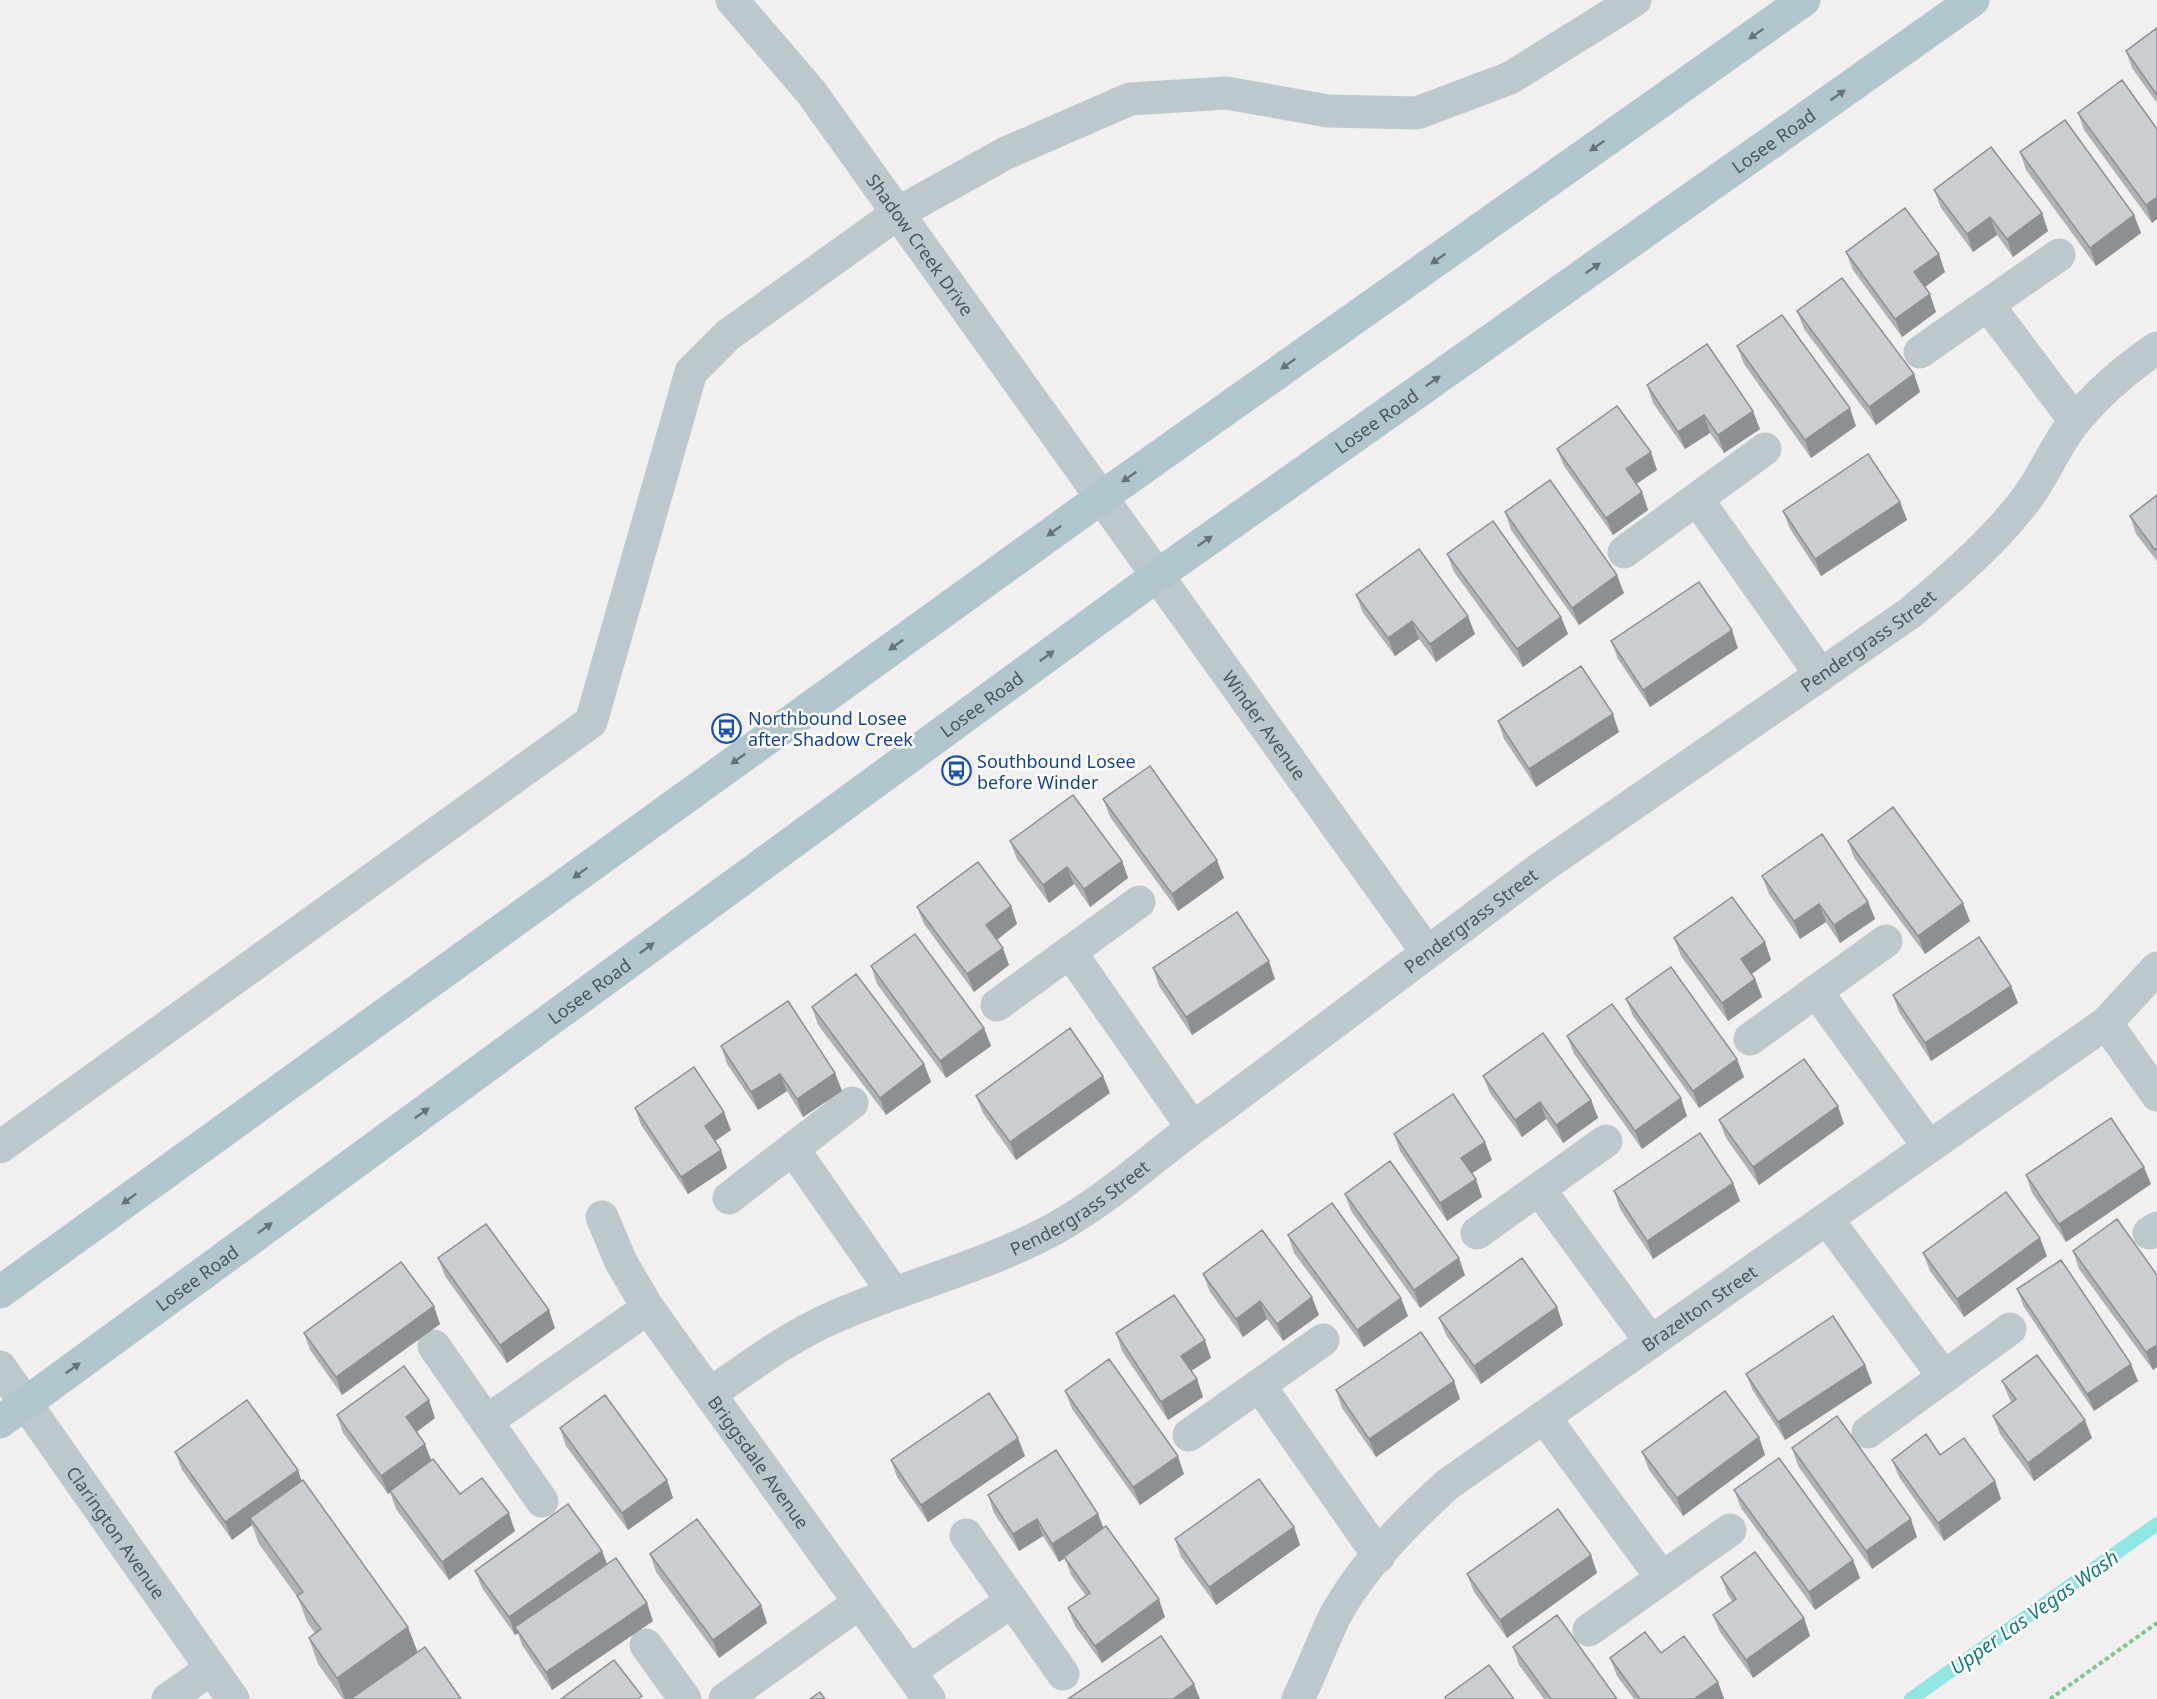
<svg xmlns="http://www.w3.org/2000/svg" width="2157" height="1699" font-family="'Noto Sans',sans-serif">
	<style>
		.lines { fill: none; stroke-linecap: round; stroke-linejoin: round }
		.stream { stroke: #90e7e2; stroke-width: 14 }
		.path { stroke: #7bc98e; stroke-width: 4; stroke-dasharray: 4.5 3; stroke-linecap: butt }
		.minor { stroke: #bcc8cb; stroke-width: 33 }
		.major { stroke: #b1c6cc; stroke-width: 33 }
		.wall { fill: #aeb1b5 }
		.shaded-wall { fill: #8d9093 }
		.building { fill: #caced2; stroke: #8d9093; stroke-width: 1.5 }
		.oneway { fill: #627478 }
		.labels { text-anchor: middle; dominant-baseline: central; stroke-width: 5; stroke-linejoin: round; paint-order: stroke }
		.street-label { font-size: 18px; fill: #48585c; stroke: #fff }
		.transit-label { font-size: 18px; fill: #164399; stroke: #fff; text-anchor: start }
		.water-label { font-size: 20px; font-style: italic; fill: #147e78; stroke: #fff }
	</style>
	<rect width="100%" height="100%" fill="#f2eff0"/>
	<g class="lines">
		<path class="stream" d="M1911,1699L2157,1524"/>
		<path class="path" d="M2050,1699L2157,1623"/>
		<g class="minor">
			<path id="s1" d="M732,0L811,92L1427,952"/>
			<path d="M1988,305L2075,421"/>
			<path d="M1920,352L2059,255"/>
			<path d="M1697,499L1821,675"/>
			<path d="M1624,552L1765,449"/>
			<path d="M1070,952L1192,1127"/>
			<path d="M1816,991L1929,1147"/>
			<path d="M997,1005L1139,902"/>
			<path d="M2106,1023L2157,1095"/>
			<path d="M1750,1039L1886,941"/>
			<path d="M0,1147L591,722L691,372L728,335L898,213L1006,153L1130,99L1226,93L1328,111L1417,113L1510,78L1635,0"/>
			<path d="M793,1149L893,1292"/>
			<path d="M1539,1189L1651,1342"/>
			<path d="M729,1198L852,1103"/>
			<path id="s2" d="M602,1217L621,1262L648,1308L929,1699"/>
			<path d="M1827,1219L1944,1377"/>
			<path d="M1477,1233L1606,1141"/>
			<path d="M2149,1233L2157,1228"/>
			<path d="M434,1346L542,1501"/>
			<path id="s3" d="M0,1367L233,1699"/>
			<path d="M1259,1385L1379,1556"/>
			<path id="s4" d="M710,1394C750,1366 790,1336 834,1317C907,1285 984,1267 1054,1229C1114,1196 1163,1147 1219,1109L1542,867L1910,613C1952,577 1994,542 2027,498C2045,474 2056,444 2075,421C2099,392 2127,368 2157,348"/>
			<path d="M1544,1417L1662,1578"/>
			<path d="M487,1421L648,1308"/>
			<path d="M1868,1432L2010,1329"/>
			<path d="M1189,1435L1323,1340"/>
			<path d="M966,1535L1063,1674"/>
			<path d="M1589,1630L1730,1530"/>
			<path d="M646,1645L685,1699"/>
			<path d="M910,1671L1012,1601"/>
			<path d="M168,1699L211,1669"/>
			<path d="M725,1699L859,1603"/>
			<path id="s5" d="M1298,1699C1311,1673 1321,1645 1334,1618C1359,1569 1407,1521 1448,1484L2106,1023L2157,968"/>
		</g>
		<g class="major">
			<path d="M0,1292L1102,497L1804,0"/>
			<path id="s6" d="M0,1422L1158,575L1973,0"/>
		</g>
	</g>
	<path class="wall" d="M2157,28V103L2132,68L2126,51Z
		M2122,80L2152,223L2084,130L2078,113Z
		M2020,152L2134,215L2141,233L2096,266L2026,170Z
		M1934,190L2042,213L2048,231L2013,257L1997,235L1973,252L1941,208Z
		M1846,252L1945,272L1925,287L1936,312L1902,337L1853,270Z
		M1797,311L1914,374L1920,392L1876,425L1804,329Z
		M1737,346L1856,426L1811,458L1744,364Z
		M1647,385L1760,429L1724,453L1710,433L1685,449L1653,403Z
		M1557,449L1657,470L1636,484L1642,492L1648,510L1613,535L1564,466Z
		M2157,495V561L2136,534L2130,516Z
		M1900,502L1907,520L1821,576L1790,529L1783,511Z
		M1505,512L1624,593L1579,625L1511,530Z
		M1447,554L1561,617L1568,634L1523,667L1454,572Z
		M1356,595L1475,634L1436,662L1419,639L1395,656L1363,613Z
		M1611,641L1738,648L1650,707L1618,659Z
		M1498,721L1619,732L1536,787L1504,739Z
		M1103,799L1224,878L1178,911L1110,817Z
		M1010,841L1122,861L1128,878L1090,907L1074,884L1049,903L1017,859Z
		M1848,841L1970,921L1925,954L1854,858Z
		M1762,876L1868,902L1875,919L1840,943L1826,922L1800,939L1769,894Z
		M1011,906L1017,924L997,939L1009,965L974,992L924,924L917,907Z
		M1674,938L1765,942L1771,960L1752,974L1755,979L1762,997L1728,1021L1681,956Z
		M871,966L984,1028L991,1046L946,1078L877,984Z
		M1153,968L1275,979L1192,1035L1159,986Z
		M2011,986L2018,1003L1931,1061L1899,1012L1893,995Z
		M1626,999L1744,1077L1699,1108L1633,1016Z
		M812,1007L924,1064L931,1082L886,1115L818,1025Z
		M1567,1036L1687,1116L1642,1149L1574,1054Z
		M721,1046L835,1073L842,1091L803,1117L787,1091L758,1110L727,1064Z
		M1483,1076L1591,1100L1598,1118L1563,1143L1546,1119L1522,1137L1490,1093Z
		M1110,1093L1016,1160L983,1113L976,1096Z
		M635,1108L731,1130L715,1141L721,1150L727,1168L688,1194L641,1125Z
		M1719,1120L1844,1124L1759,1185L1726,1138Z
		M1394,1134L1492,1160L1472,1173L1482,1197L1447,1221L1400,1151Z
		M2026,1175L2151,1184L2066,1242L2032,1193Z
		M1733,1183L1740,1201L1653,1259L1620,1209L1614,1191Z
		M1345,1194L1465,1275L1420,1308L1351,1211Z
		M1288,1235L1408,1316L1364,1347L1294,1253Z
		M2073,1251L2157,1275V1367L2153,1370L2079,1269Z
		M1923,1253L2047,1256L1964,1317L1930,1271Z
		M438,1258L555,1328L507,1363L445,1276Z
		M1203,1274L1319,1315L1283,1341L1267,1319L1243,1337L1210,1292Z
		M2017,1289L2138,1381L2094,1411L2024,1307Z
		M1557,1307L1563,1325L1481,1384L1446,1335L1439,1318Z
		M440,1324L342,1395L310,1350L304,1333Z
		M1116,1333L1211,1358L1191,1371L1197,1379L1203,1397L1168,1420L1122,1351Z
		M1865,1365L1872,1383L1785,1440L1753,1391L1746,1374Z
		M1454,1381L1460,1399L1376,1457L1342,1408L1336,1390Z
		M2002,1381L2092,1438L2034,1481L2000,1434L1993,1416L2012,1403L2009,1398Z
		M1065,1391L1184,1474L1140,1505L1072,1409Z
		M337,1415L435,1418L417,1432L431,1460L460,1494L515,1531L449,1580L396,1509L390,1492L388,1494L343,1433Z
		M560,1428L667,1480L673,1498L628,1530L566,1446Z
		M1759,1437L1765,1455L1683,1516L1649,1470L1642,1452Z
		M1792,1448L1917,1537L1872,1569L1798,1466Z
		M175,1452L302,1481L417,1653L461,1699H343L318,1664L309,1638L315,1633L307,1622L298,1598L259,1544L252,1525L232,1540L182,1470Z
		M1940,1455L1995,1481L2001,1499L1944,1541L1899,1477L1892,1460Z
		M1025,1456L928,1522L897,1477L891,1460Z
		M1734,1490L1853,1560L1860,1578L1815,1610L1741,1508Z
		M988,1495L1098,1514L1103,1528L1165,1617L1102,1663L1075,1626L1068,1608L1086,1596L1071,1575L1065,1558L1059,1562L1043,1536L1019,1551L994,1513Z
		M1294,1527L1300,1545L1216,1605L1181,1557L1175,1539Z
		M602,1551L607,1564L653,1621L552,1690L522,1645L518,1633L515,1635L482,1588L475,1571Z
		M650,1554L761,1605L767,1623L719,1658L656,1572Z
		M1591,1555L1597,1573L1507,1638L1474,1592L1467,1574Z
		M1721,1577L1804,1618L1810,1636L1753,1678L1720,1632L1713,1615L1732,1601L1728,1595Z
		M1513,1647L1617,1699H1544L1519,1665Z
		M1661,1653L1718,1682L1724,1699H1634L1617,1676L1610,1658Z"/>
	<path class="shaded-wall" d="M2157,197V219L2152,223L2146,205Z
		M2042,213L2048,231L2013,257L2007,239Z
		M2134,215L2141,233L2096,266L2090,248Z
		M1990,217L1997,235L1973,252L1967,234Z
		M1939,254L1945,272L1921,290L1914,272Z
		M1930,294L1936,312L1902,337L1895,319Z
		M1914,374L1920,392L1876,425L1869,407Z
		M1850,408L1856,426L1811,458L1805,440Z
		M1753,411L1760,429L1724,453L1718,435Z
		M1704,415L1710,433L1685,449L1678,432Z
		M1651,452L1657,470L1632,487L1626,469Z
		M1642,492L1648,510L1613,535L1606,518Z
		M1900,502L1907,520L1821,576L1815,559Z
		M1617,575L1624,593L1579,625L1572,608Z
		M1468,616L1475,634L1436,662L1430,644Z
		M1561,617L1568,634L1523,667L1517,649Z
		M1412,621L1419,639L1395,656L1388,638Z
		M1732,630L1738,648L1650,707L1643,690Z
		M1613,714L1619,732L1536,787L1529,769Z
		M1217,860L1224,878L1178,911L1172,894Z
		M1122,861L1128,878L1090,907L1084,889Z
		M1067,867L1074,884L1049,903L1043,885Z
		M1868,902L1875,919L1840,943L1834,925Z
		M1963,903L1970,921L1925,954L1918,936Z
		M1819,904L1826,922L1800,939L1794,921Z
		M1011,906L1017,924L993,943L986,925Z
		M1765,942L1771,960L1747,977L1741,959Z
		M1003,948L1009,965L974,992L967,974Z
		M1269,961L1275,979L1192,1035L1186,1017Z
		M1755,979L1762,997L1728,1021L1722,1003Z
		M2011,986L2018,1003L1931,1061L1925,1043Z
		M984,1028L991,1046L946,1078L940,1061Z
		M1737,1059L1744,1077L1699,1108L1693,1091Z
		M924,1064L931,1082L886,1115L880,1098Z
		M835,1073L842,1091L803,1117L797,1099Z
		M780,1074L787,1091L758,1110L751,1092Z
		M1103,1076L1110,1093L1016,1160L1010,1142Z
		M1681,1098L1687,1116L1642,1149L1635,1131Z
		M1591,1100L1598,1118L1563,1143L1556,1125Z
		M1540,1102L1546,1119L1522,1137L1515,1120Z
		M1838,1106L1844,1124L1759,1185L1753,1167Z
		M724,1112L731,1130L711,1144L705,1126Z
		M1485,1142L1492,1160L1468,1176L1461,1158Z
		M721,1150L727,1168L688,1194L681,1177Z
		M2144,1167L2151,1184L2066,1242L2059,1224Z
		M1476,1179L1482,1197L1447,1221L1440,1203Z
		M1733,1183L1740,1201L1653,1259L1647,1241Z
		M2040,1238L2047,1256L1964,1317L1957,1299Z
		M1459,1258L1465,1275L1420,1308L1414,1290Z
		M1312,1297L1319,1315L1283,1341L1277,1324Z
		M1401,1298L1408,1316L1364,1347L1357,1330Z
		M1260,1301L1267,1319L1243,1337L1236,1319Z
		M434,1306L440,1324L342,1395L336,1377Z
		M1557,1307L1563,1325L1481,1384L1474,1366Z
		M549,1310L555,1328L507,1363L500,1345Z
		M1205,1340L1211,1358L1188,1373L1181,1356Z
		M2157,1345V1367L2153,1370L2146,1352Z
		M2131,1364L2138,1381L2094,1411L2087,1394Z
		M1865,1365L1872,1383L1785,1440L1778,1422Z
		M1197,1379L1203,1397L1168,1420L1161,1402Z
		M1454,1381L1460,1399L1376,1457L1369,1439Z
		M429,1400L435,1418L412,1435L406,1417Z
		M2085,1420L2092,1438L2034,1481L2028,1463Z
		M1759,1437L1765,1455L1683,1516L1677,1498Z
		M1018,1438L1025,1456L928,1522L921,1505Z
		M425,1444L432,1462L388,1494L381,1476Z
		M1178,1456L1184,1474L1140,1505L1133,1487Z
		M298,1470L304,1488L250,1518L252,1525L232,1540L225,1522Z
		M667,1480L673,1498L628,1530L622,1513Z
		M1995,1481L2001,1499L1944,1541L1938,1523Z
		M509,1513L515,1531L449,1580L442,1562Z
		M1098,1514L1105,1532L1059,1562L1052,1544Z
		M1037,1519L1043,1536L1019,1551L1013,1534Z
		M1911,1519L1917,1537L1872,1569L1866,1551Z
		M1294,1527L1300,1545L1216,1605L1209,1587Z
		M602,1551L609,1569L515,1627L518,1633L515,1635L509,1617Z
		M1591,1555L1597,1573L1507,1638L1500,1620Z
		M1853,1560L1860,1578L1815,1610L1809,1592Z
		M1159,1599L1165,1617L1102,1663L1095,1646Z
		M647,1603L653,1621L552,1690L546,1672Z
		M761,1605L767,1623L719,1658L713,1640Z
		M1804,1618L1810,1636L1753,1678L1746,1660Z
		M408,1627L418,1653L353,1699H345L337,1678Z
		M1718,1682L1724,1699H1694Z
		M1194,1684L1200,1699H1173Z"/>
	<path class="building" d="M2157,28V95L2126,51Z
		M2122,80L2157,129V197L2146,205L2078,113Z
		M2065,120L2134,215L2090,248L2020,152Z
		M1991,147L2042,213L2007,239L1990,217L1967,234L1934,190Z
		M1905,208L1939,254L1914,272L1930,294L1895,319L1846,252Z
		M1842,278L1914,374L1869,407L1797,311Z
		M1782,315L1850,408L1805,440L1737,346Z
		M1707,344L1753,411L1718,435L1704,415L1678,432L1647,385Z
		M1617,406L1651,452L1626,469L1642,492L1606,518L1557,449Z
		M1868,454L1900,502L1815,559L1783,511Z
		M1550,480L1617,575L1572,608L1505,512Z
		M2157,495V548L2155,550L2130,516Z
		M1493,521L1561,617L1517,649L1447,554Z
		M1419,549L1468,616L1430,644L1412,621L1388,638L1356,595Z
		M1699,582L1732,630L1643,690L1611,641Z
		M1581,666L1613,714L1529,769L1498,721Z
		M1150,766L1217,860L1172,894L1103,799Z
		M1073,795L1122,861L1084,889L1067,867L1043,885L1010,841Z
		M1893,807L1963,903L1918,936L1848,841Z
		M1822,834L1868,902L1834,925L1819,904L1794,921L1762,876Z
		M978,862L1011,906L986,925L1003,948L967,974L917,907Z
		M1732,897L1765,942L1741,959L1755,979L1722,1003L1674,938Z
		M1237,912L1269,961L1186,1017L1153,968Z
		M915,934L984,1028L940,1061L871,966Z
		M1979,937L2011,986L1925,1043L1893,995Z
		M1671,967L1737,1059L1693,1091L1626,999Z
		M856,974L924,1064L880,1098L812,1007Z
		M788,1001L835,1073L797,1099L780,1074L751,1092L721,1046Z
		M1612,1004L1681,1098L1635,1131L1567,1036Z
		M1070,1028L1103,1076L1010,1142L976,1096Z
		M1543,1033L1591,1100L1556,1125L1540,1102L1515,1120L1483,1076Z
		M1804,1059L1838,1106L1753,1167L1719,1120Z
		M694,1067L724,1112L705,1126L721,1150L681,1177L635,1108Z
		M1453,1094L1485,1142L1461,1158L1476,1179L1440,1203L1394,1134Z
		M2111,1118L2144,1167L2059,1224L2026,1175Z
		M1700,1133L1733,1183L1647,1241L1614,1191Z
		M1390,1161L1459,1258L1414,1290L1345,1194Z
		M2006,1192L2040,1238L1957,1299L1923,1253Z
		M1332,1203L1401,1298L1357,1330L1288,1235Z
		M2117,1219L2157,1275V1345L2146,1352L2073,1251Z
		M486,1224L549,1310L500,1345L438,1258Z
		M1262,1230L1312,1297L1277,1324L1260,1301L1236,1319L1203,1274Z
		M1522,1258L1557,1307L1474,1366L1439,1318Z
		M2061,1260L2131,1364L2087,1394L2017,1289Z
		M401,1262L434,1306L336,1377L304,1333Z
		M1174,1295L1205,1340L1181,1356L1197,1379L1161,1402L1116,1333Z
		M1833,1316L1865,1365L1778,1422L1746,1374Z
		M1421,1332L1454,1381L1369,1439L1336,1390Z
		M2037,1355L2085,1420L2028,1463L1993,1416L2016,1399L2002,1381Z
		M1109,1359L1178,1456L1133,1487L1065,1391Z
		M404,1366L429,1400L406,1417L425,1444L381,1476L337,1415Z
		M1725,1391L1759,1437L1677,1498L1642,1452Z
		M989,1393L1018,1438L921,1505L891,1460Z
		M605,1395L667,1480L622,1513L560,1428Z
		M247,1400L298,1470L225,1522L175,1452Z
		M1837,1416L1911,1519L1866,1551L1792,1448Z
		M1926,1434L1940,1455L1964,1438L1995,1481L1938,1523L1892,1460Z
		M1056,1450L1098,1514L1052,1544L1037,1519L1013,1534L988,1495Z
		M1779,1458L1853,1560L1809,1592L1734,1490Z
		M433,1459L460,1494L482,1478L509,1513L442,1562L390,1491Z
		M1259,1479L1294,1527L1209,1587L1175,1539Z
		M303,1480L408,1627L337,1678L309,1638L321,1629L297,1596L303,1592L250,1518Z
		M568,1504L602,1551L509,1617L475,1571Z
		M1558,1509L1591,1555L1500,1620L1467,1574Z
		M697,1519L761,1605L713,1640L650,1554Z
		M1106,1526L1159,1599L1095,1646L1068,1608L1090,1593L1064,1557Z
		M1755,1552L1804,1618L1746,1660L1713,1615L1736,1599L1721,1577Z
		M616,1558L647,1603L546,1672L515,1627Z
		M1557,1615L1617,1699H1551L1513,1647Z
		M1645,1632L1661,1653L1684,1636L1718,1682L1694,1699H1640L1610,1658Z
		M1161,1636L1194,1684L1173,1699H1068Z
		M425,1647L461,1699H353L352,1698Z
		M614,1660L642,1696L638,1699H561Z
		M1489,1665L1514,1699H1446L1445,1697Z
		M820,1692L825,1699H810Z"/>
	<defs><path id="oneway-solid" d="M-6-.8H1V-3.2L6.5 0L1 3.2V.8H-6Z" transform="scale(1.5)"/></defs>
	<g class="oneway">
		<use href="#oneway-solid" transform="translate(1756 34) rotate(145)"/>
		<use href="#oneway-solid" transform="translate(1838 95) rotate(-35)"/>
		<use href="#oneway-solid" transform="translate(1597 146) rotate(145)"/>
		<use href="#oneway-solid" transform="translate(1438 259) rotate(145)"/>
		<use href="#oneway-solid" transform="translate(1593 268) rotate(-35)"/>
		<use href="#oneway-solid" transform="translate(1288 364) rotate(145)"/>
		<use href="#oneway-solid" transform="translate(1433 381) rotate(-35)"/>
		<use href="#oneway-solid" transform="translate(1129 477) rotate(145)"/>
		<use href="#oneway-solid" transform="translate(1054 531) rotate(144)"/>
		<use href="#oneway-solid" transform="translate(1205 541) rotate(-35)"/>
		<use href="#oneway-solid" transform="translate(896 645) rotate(144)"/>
		<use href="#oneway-solid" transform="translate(1047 656) rotate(-36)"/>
		<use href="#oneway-solid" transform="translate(738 759) rotate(144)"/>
		<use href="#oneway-solid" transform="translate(580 873) rotate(144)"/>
		<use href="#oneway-solid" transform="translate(647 948) rotate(-36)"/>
		<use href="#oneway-solid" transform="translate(422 1113) rotate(-36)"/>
		<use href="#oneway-solid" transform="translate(129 1199) rotate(144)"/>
		<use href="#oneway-solid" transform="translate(265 1228) rotate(-36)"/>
		<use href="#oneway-solid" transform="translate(73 1368) rotate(-36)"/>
	</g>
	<defs>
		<symbol id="bus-ring" viewBox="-11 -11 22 22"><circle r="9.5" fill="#fff" stroke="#1a4fb4" stroke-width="1.5"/><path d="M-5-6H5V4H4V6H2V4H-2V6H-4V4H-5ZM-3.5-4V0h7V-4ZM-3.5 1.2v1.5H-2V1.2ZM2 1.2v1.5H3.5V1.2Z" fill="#1a4fb4"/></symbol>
	</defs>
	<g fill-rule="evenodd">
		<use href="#bus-ring" x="710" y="712" width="33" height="33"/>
		<use href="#bus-ring" x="940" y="754" width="33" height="33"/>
	</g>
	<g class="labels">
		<g class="street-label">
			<text stroke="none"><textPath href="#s6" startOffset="2188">Losee Road</textPath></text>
			<text stroke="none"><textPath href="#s1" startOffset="309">Shadow Creek Drive</textPath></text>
			<text stroke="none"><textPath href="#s6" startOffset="1702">Losee Road</textPath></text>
			<text stroke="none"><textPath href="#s4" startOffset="1388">Pendergrass Street</textPath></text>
			<text stroke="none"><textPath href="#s6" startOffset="1216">Losee Road</textPath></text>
			<text stroke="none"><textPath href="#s1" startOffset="900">Winder Avenue</textPath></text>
			<text stroke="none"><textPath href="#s4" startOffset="902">Pendergrass Street</textPath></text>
			<text stroke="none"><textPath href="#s6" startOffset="730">Losee Road</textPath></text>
			<text stroke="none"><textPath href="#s4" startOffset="416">Pendergrass Street</textPath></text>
			<text stroke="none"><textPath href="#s6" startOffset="244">Losee Road</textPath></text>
			<text stroke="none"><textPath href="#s5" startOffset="572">Brazelton Street</textPath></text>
			<text stroke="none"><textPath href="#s2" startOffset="292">Briggsdale Avenue</textPath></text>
			<text stroke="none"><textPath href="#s3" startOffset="202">Clarington Avenue</textPath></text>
		</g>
		<g class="transit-label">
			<text x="748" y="718">Northbound Losee<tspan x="748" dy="21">after Shadow Creek</tspan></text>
			<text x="977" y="761">Southbound Losee<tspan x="977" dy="21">before Winder</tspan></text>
		</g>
		<g class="water-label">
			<text transform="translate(2034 1612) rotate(-35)">Upper Las Vegas Wash</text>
		</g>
	</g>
</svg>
